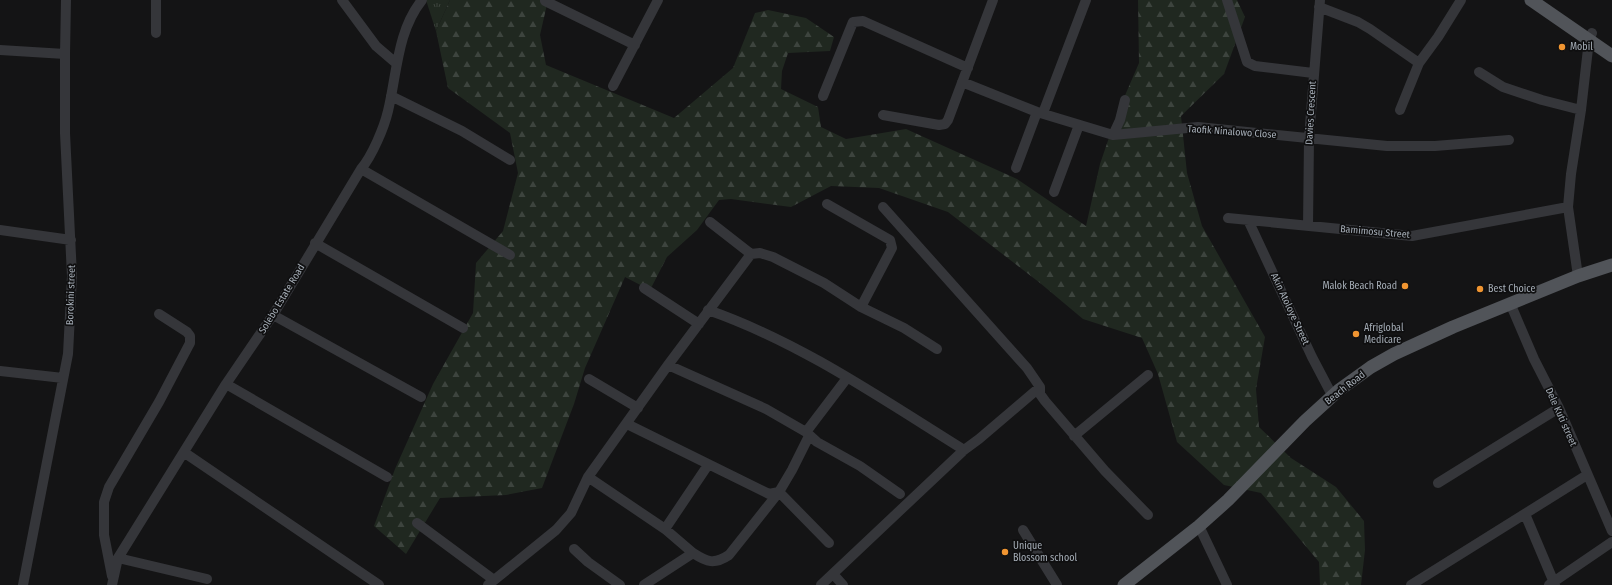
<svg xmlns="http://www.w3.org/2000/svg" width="1612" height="585" font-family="'Fira Sans Condensed',sans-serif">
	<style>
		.grass { fill: url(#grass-tufts) }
		.forest { fill: url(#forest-firs) }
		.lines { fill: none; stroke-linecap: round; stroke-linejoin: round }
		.minor { stroke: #35363a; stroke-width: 10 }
		.major { stroke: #515459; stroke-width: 13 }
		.poi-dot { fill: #f09531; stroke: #0f0f10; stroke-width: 1.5 }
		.labels { text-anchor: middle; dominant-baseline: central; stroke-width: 3.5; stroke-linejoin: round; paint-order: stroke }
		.poi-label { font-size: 10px; fill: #a5adb6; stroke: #0f0f10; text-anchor: start }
		.street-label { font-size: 10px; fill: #a5adb6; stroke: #0f0f10 }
	</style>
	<defs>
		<pattern id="grass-tufts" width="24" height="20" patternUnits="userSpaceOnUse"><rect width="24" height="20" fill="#202820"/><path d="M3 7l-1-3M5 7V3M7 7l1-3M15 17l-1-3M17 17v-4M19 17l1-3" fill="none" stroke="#3d443e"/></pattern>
		<pattern id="forest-firs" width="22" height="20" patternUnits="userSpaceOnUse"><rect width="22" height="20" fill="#202820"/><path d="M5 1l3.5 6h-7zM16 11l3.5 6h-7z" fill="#3d443e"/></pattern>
	</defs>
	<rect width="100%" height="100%" fill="#141415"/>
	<path class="grass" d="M426,0H450L436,31Z"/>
	<path class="forest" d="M450,0H548L540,35L546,65L674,118L733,68L755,13L768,10L806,18L834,37L830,51L788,53L782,71L781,89L818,107L821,127L846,139L906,129L1017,179L1086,226L1100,164L1117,114L1139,63L1138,0H1237L1245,17L1224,74L1181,116L1187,173L1202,226L1265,337L1256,389L1259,427L1291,458L1336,487L1364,521L1365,550L1361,585H1320L1319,562L1261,493L1224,485L1177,442L1158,374L1142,338L1083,319L1040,283L948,212L879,188L831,186L791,207L731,199L719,200L697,230L667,257L650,290L625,277L585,368L574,404L542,488L506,495L440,498L406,554L374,526L395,469L433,384L473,313L476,263L503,231L518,173L510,133L448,88L436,31Z"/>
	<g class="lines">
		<path class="minor" d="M342,0L376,46L397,64
			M1227,0L1247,62L1255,66L1313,73
			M545,1L635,45
			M1319,7L1358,22L1370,29L1419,63
			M156,33V0
			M0,50L65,54
			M1479,72L1503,87L1542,100L1581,110
			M962,82L1037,112L1113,135L1198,127L1387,146H1435L1509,140
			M613,86L658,0
			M391,96L462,131L510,160
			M823,96L853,22L863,21L968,68
			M1400,110L1419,63L1438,37L1461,0
			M1043,113L1086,0
			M883,115L939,125L945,124L948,120L993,0
			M1113,135L1120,120L1125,100
			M1016,168L1037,112
			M361,169L510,255
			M1054,192L1079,125
			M827,204L890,240L892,248L861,307
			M883,207L1027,368L1040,387V394L1045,401L1105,471L1148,515
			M1228,218L1412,236L1568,207
			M1248,220L1312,357L1333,397
			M710,222L751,254
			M1308,226L1309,138L1320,0
			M0,230L71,240
			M315,243L463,328
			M1578,276L1568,207L1571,174L1581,110L1589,40L1592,33
			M644,288L699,324
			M1510,303L1534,359L1559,408L1612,531
			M708,310C800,342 882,399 964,450
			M273,315L421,397
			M668,365L766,409L806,432L847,378
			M0,371L63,378
			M589,379L638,408
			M226,384L387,477
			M627,424L769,494L779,492L792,470L809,436
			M806,432L817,442L860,466L900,494
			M1074,436L1148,375
			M185,453L379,585
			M588,477L665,529L693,553L644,585
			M1438,483L1559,408
			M1525,514L1555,585
			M417,523L494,580
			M1199,526L1227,585
			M665,529L708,465
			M1023,530L1057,585
			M574,549L588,562L620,585
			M693,553C707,562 714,565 729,555L779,492L829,543
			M118,558L207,579
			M834,575L843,585
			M112,576L104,535V502L109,487L159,402L190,343V336L187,332L159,314
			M23,585L68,354L72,276L65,133V54L66,0
			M112,585L118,558L226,384L273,315L361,169C372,156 384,128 388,111C397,74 397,31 422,0
			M488,585L556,530L571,513L588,477L668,365L751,254L760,253L773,257L824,283L861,307L904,328L937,349
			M821,585L964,450L979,439L1040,387
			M1411,585L1587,475
			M1549,585L1612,542"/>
		<path class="major" d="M1531,0L1612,56
			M1124,585L1199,526L1228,500L1305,421L1339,390L1371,367L1394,354L1453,327L1578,276L1612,265"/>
	</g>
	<g class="poi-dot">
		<circle cx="1562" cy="47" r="4"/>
		<circle cx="1405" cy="286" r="4"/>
		<circle cx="1480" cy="289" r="4"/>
		<circle cx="1356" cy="334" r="4"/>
		<circle cx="1005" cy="552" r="4"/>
	</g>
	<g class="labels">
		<g class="poi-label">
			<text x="1570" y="47">Mobil</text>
			<text x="1397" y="286" text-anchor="end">Malok Beach Road</text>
			<text x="1488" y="289">Best Choice</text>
			<text x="1364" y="328">Afriglobal<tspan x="1364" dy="12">Medicare</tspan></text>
			<text x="1013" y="546">Unique<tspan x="1013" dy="12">Blossom school</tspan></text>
		</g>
		<g class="street-label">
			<text transform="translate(1311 113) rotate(-87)">Davies Crescent</text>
			<text transform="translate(1232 132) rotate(4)">Taofik Ninalowo Close</text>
			<text transform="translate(1375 232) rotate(5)">Bamimosu Street</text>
			<text transform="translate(71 295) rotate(-88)">Borokini street</text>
			<text transform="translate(282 299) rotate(-59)">Solebo Estate Road</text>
			<text transform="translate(1290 309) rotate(65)">Akin Atoloye Street</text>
			<text transform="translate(1345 388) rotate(-38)">Beach Road</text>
			<text transform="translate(1561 417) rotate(66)">Dele Kuti street</text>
		</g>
	</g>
</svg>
